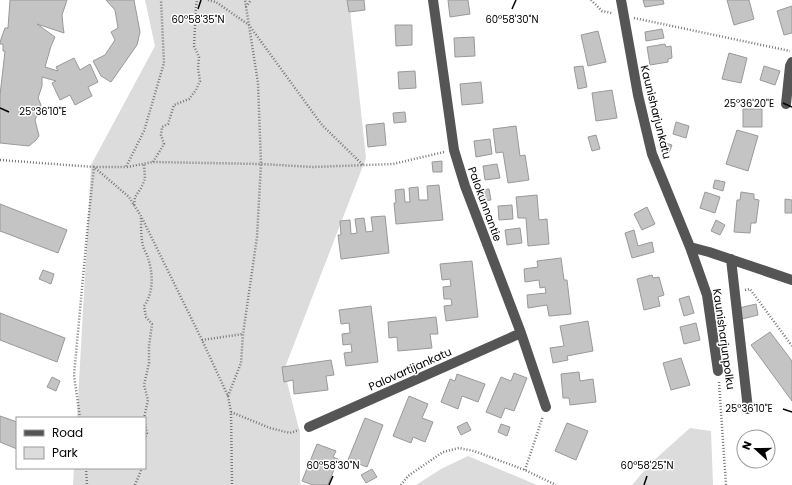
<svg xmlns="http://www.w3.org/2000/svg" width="792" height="485" font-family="Poppins,sans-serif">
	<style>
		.green { fill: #dcdcdc }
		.building { fill: #c4c4c4; stroke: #999 }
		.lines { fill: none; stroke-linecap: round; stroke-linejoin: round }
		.path { stroke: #777; stroke-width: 2.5; stroke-dasharray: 1 2; stroke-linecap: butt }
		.minor { stroke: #555; stroke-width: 10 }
		.ticks { fill: none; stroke: #000; stroke-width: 1.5 }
		.labels { text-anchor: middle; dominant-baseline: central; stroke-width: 3; stroke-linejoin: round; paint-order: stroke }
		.street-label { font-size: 11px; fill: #000; stroke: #fff }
		.ticks-label { font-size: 10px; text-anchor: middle; fill: #000; stroke: #fff; stroke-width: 3; stroke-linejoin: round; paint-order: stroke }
	</style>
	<rect width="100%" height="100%" fill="#fff"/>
	<path class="green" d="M145,0H349L366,158L284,370L300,433V483L301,485H73L74,468H145V418H77L91,165L155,46Z
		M690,428L711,431L713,485H632L652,462Z
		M468,456L537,485H416L441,469Z"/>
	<path class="building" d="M10,0H67L62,15L63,26L64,33L37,24L55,37L51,46L45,67L58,71L56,67L74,58L80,70L90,64L98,82L88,87L92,96L75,105L70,95L60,100L52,83L56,81L42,77V86L38,98L41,105L35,120L39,136L36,140L29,146L0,143V95L5,51H3V44H0V42L5,28H8Z
		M106,0H134L140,32L137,45L111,82L101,76L93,61L105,55L115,40L111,32L118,28L115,10Z
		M347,0H364L365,10L349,12Z
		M448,0H468L470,14L450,17Z
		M643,0H663L664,4L645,7Z
		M727,0H749L754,19L734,25Z
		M792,6V33L784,35L777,11Z
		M395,25H412V45L396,46Z
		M662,29L664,38L646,41L645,32Z
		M598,31L606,62L588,66L581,35Z
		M474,37L475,56L455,57L454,38Z
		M665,44L666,47L671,46L672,58L668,59V62L650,65L647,47Z
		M729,53L747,58L741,83L722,79Z
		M583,66L587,87L578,89L574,67Z
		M764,66L780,71L775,85L760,80Z
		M415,71L416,88L399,89L398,72Z
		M481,82L483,103L462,105L460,84Z
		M612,90L617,118L596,121L592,93Z
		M743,109H762V127H743Z
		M405,112L406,122L394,123L393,113Z
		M676,122L689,126L686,138L673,134Z
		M384,123L386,145L368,147L366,125Z
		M516,126L520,156L525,155L529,180L508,183L503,152L496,153L493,129Z
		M737,130L758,136L748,171L726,164Z
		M596,135L600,149L592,151L588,137Z
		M490,139L492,154L476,157L474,141Z
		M662,142L672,145L669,153L660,149Z
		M442,161V172H433L432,162Z
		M497,164L500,178L485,180L483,166Z
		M715,180L725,182L723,191L713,188Z
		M439,185L443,220L396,224L394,203H396L395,190L404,189L405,202H410L409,188L418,187L419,200H428L427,186Z
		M489,189L491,200L482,201L480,190Z
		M705,192L720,197L715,213L700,208Z
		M741,192L754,194V199L759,200L756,223H751L750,233L734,232L737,200H740Z
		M537,195L539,220L547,219L549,244L528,246L526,218H518L516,197Z
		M785,199L792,200V213H785Z
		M0,204L67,230L58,253L0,231Z
		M512,205L513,219L499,220L498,206Z
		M647,207L655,224L642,230L634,214Z
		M385,216L389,253L341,259L338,235H341L340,221L350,220L351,234L357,233L355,219L364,218L366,232L373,231L371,217Z
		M716,220L725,225L720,235L711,231Z
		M520,228L522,243L507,245L505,230Z
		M634,230L638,246L652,242L654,252L632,258L625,233Z
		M561,258L564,280H567L571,314L549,316L547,305L528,308L527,295L546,293L545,287L540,288L539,280L525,282L524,269L538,267L537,261Z
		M472,261L478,317L446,321L444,306L452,305L451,299H444L443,287L451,286L450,279L442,280L440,264Z
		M43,270L54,274L51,284L39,279Z
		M652,275L653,278L659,277L664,295L658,297L660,306L644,310L637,279Z
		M689,296L694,313L684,316L679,299Z
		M756,304L758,315L742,319L739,308Z
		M371,306L378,362L346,366L344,353L352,352L351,344L343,345L342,334L350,333L349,323L341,324L339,310Z
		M0,313L65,338L57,362L0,340Z
		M436,317L438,334H430L432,348L398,351L397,337L389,338L388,322Z
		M588,321L593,351L567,356L568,360L553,363L550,348L564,346L560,326Z
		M696,323L700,340L684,344L680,327Z
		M770,332L792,361V401L751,345Z
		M681,358L690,385L671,390L663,363Z
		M331,360L334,375L326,376L328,390L294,394L293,380L284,382L282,367Z
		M579,372L580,381L593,379L596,402L570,405L569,398H563L561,374Z
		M514,373L527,378L514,411L505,408L501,418L486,412L501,377L511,381Z
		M457,374L485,384L478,402L462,396L458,409L441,402L450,379L455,381Z
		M52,377L60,381L56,391L47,387Z
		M409,396L428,404L422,418L433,422L425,442L413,437L411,443L393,436Z
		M0,416L17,422V449L0,442Z
		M365,418L383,425L367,467L348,460Z
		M467,422L471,430L461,435L457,427Z
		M567,423L588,431L576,460L555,451Z
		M501,424L510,427L507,436L498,432Z
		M317,444L336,451L333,457L338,459L328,485H313L302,481Z
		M372,469L377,477L366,483L361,475Z"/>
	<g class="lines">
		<path class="path" d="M208,0L216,2L249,25L322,125L363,165
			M591,0L602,11L612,13
			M246,7L251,0
			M634,18L790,51
			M0,160L94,167L129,197L141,216L202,340L228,396L231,412L232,485
			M153,162L164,144L161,135L162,127L168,124L174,105L189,99L196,90L200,81L198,68L199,57L194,46L195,27L196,6L197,0
			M127,167L153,162L261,164L313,167L393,164L444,152
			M134,205L135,197L141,188L145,179L144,164
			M141,218C141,227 141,238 143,246C144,250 147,254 148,258C153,273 154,292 144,306L146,317L152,324L149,346V363L144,385L148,400L144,418
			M745,290L750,289L792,346
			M202,340L243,334
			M719,382L726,485
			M228,396L241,363L243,334L257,237L261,164L258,83L245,0
			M231,412L270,428L290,433L299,430
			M80,418L74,375L88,223L94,167H126L144,131L164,63L161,0
			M145,424L147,433L145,438
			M86,468L87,485
			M525,470L543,416
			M135,485L142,468
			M401,485L408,476L443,452L459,448L474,451L525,470L556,485"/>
		<path class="minor" d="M433,0L454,150L465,186L521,333L546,407
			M621,0L638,95L652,154L690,247L707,295L718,371
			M786,104L790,66L792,62
			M690,247L709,252L792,280
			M731,259L748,409
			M309,427L521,333"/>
	</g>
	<path class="ticks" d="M198,9L201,0M512,9L516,0M783,103L792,107M0,108L9,112M783,409L792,412M329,485L333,476M644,485L647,476"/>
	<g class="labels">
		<g class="street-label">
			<text transform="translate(656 112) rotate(76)">Kaunisharjunkatu</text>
			<text transform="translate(485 204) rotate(70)">Palokunnantie</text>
			<text transform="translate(724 339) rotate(82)">Kaunisharjunpolku</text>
			<text transform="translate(410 369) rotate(-24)">Palovartijankatu</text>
		</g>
	</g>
	<g class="ticks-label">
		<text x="198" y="23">60°58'35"N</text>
		<text x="512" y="23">60°58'30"N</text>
		<text x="749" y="107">25°36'20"E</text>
		<text x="43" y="115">25°36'10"E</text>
		<text x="749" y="412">25°36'10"E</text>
		<text x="333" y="469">60°58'30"N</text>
		<text x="647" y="469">60°58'25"N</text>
	</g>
	<rect x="16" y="417" width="130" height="52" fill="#ffffff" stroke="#999999"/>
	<rect x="24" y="430" width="20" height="6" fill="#555555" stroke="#999999"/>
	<text x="52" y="437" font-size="12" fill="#000000">Road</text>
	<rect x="24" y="447" width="20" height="12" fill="#dcdcdc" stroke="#999999"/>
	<text x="52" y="457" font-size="12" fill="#000000">Park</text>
	<g transform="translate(756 449) rotate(291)"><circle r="19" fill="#ffffff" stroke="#999999"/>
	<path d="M0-3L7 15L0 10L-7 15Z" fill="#000000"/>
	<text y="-6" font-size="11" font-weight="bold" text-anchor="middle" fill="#000000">N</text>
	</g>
</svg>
